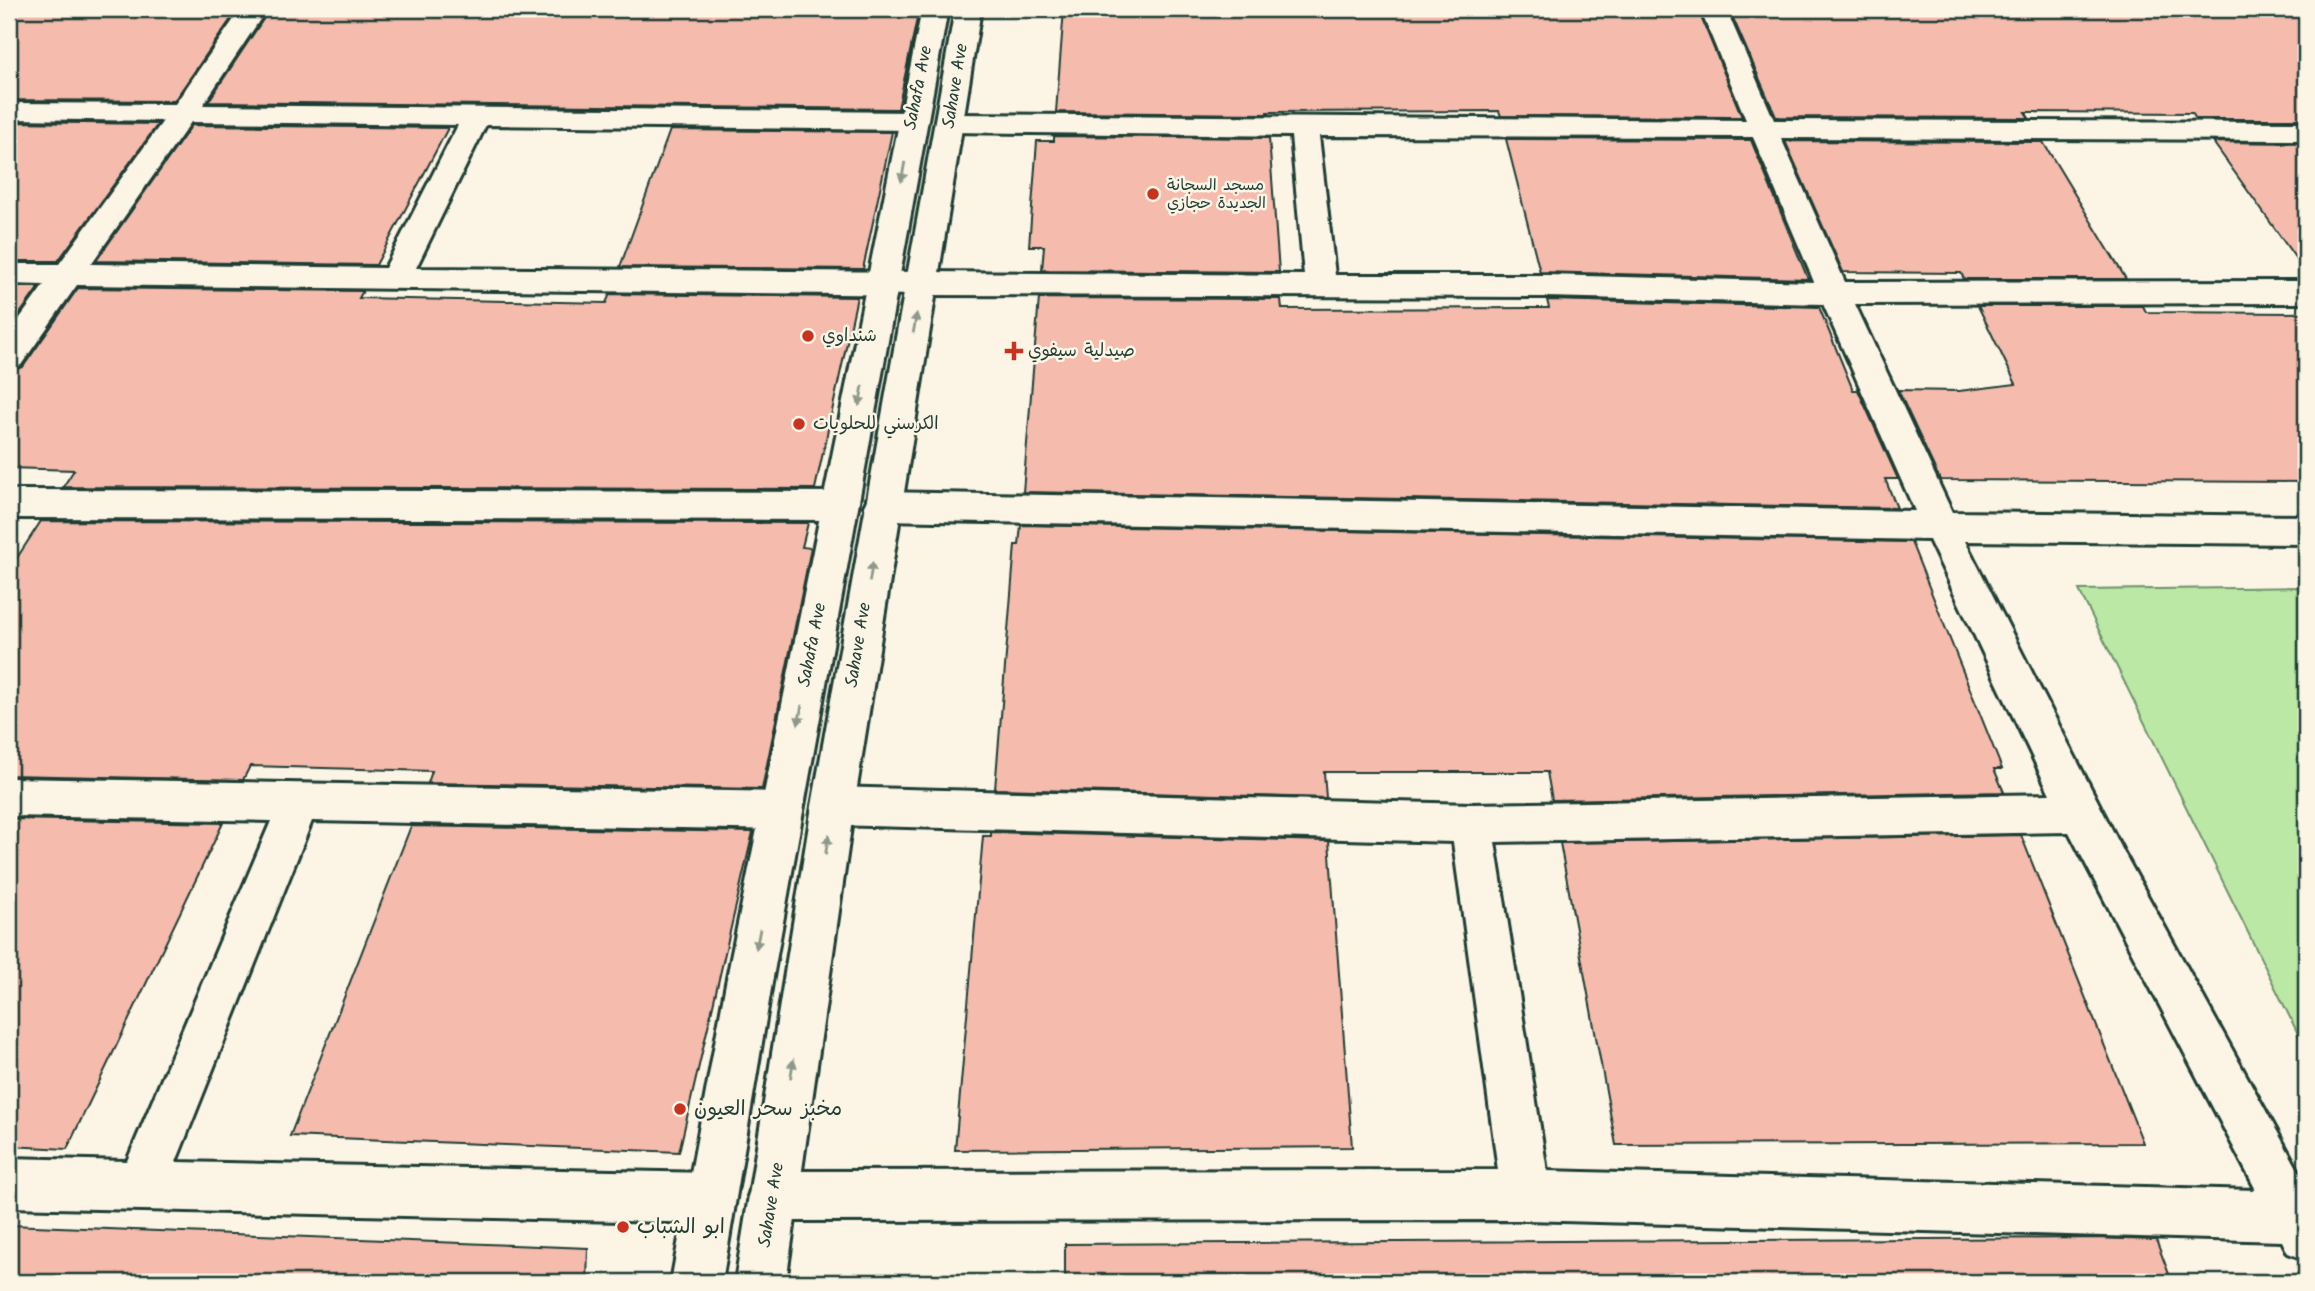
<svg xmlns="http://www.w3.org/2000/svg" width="2315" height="1291" font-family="Kalam,'Playpen Sans Arabic',sans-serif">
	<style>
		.green { fill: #bbe8a5; stroke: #6d926c; stroke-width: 2 }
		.building { fill: #f5bbad; stroke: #1f3d34; stroke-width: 2 }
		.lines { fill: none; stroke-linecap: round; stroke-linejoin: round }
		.street-casing { stroke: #1f3d34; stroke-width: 6 }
		.secondary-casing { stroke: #1f3d34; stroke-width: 6 }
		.street { fill: #fcf5e5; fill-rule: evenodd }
		.secondary { fill: #fcf5e5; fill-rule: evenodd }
		.oneway { fill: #8e998c }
		.poi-dot { fill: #c8321e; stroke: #fcf5e5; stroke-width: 2.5 }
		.labels { text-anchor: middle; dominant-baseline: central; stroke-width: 5; stroke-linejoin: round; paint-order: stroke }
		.far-poi-label { font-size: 16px; fill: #1f3d34; stroke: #fcf5e5; text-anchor: start }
		.street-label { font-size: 18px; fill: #1f3d34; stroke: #fcf5e5 }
		.poi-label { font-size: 18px; fill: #1f3d34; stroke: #fcf5e5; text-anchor: start }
		.near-poi-label { font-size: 21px; fill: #1f3d34; stroke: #fcf5e5; text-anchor: start }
	</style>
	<rect width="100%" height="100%" fill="#fcf5e5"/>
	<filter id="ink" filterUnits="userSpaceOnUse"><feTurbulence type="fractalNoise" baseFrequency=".0143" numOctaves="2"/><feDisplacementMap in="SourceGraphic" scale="14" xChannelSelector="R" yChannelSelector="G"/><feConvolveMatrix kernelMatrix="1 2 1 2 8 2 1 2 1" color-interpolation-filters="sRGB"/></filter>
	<g filter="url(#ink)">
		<path class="green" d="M2306,587V1050L2079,590Z"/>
		<path class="building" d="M9,9H238L174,101L9,100Z
			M270,9H919L898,109L208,102Z
			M1064,9H1698L1742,117L1501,116L1499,111L1267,112V114L1056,112Z
			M1729,9H2306V119H2196L2192,113L2025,112L2029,118L1776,117Z
			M9,122L158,124L58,261H9Z
			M192,125L448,128L376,265L96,261Z
			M670,130L892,132L863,269L620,267Z
			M1054,136L1269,138L1279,272L1042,270L1044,246H1029L1037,141H1054Z
			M1506,139L1751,140L1808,279L1540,272Z
			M1785,141L2043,142L2126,279H1964L1961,273L1843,272Z
			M2213,142L2306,143V273L2258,205Z
			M9,287H39L9,329Z
			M78,288L363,291L359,298L606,303L610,294L857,297L815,489L63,487L74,470L9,468V371L23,367Z
			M1039,298L1281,299L1282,309L1549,308L1547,300L1819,307L1853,390H1858L1898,479H1885L1897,508L1023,492Z
			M1978,306H2143L2146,312L2306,313V482L1940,480L1898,390L1959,391L2016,384Z
			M41,521L808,523L802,547L811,548L762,789L428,783L432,771L250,766L243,780L9,775V570Z
			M1021,525L1911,542L2002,769H1994L2004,792L1552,800L1547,772H1324L1326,798L995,789L1015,545H1019Z
			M9,819L223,823L67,1149L9,1146Z
			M411,826L753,832L679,1152L290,1136Z
			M991,832L1329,841L1352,1147L955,1150L983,836H991Z
			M2021,835L2143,1143L1616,1145L1560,843Z
			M9,1225L588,1248L587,1282H9Z
			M2094,1238L2156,1240L2172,1282H1065V1244Z"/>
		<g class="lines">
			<defs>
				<path id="street" d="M241,9H267L203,105L913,112L923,115L927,121L923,127L913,130L486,125L416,268L1304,275L1291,136L950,132L940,129L936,123L940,117L950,114L1746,120L1700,9H1726L1774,120L2306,122V140L1781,138L1845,282L2306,281V303L1855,304L1952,512L2306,516V544L1965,541L2123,851L2306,1184V1260L2288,1253L2282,1241L1526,1220L773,1221L756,1213L748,1196L756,1179L773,1171L1498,1170L1453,842L833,825L818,819L812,806L818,793L833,787L1471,804L2050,794L1929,540L882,520L869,516L864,506L869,496L882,492L1915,511L1823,304L1546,297L922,295L77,285L21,365L9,369V333L44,285L9,284V264H59L163,121L9,119V103L175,104ZM191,122L458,125L385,268L91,264ZM1319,136L1753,137L1814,282L1546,275H1335ZM2069,832L2256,1190L1547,1171L1495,842Z
					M9,490L839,492L852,496L857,506L852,516L839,520L9,518Z
					M9,778L782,792L797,798L803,811L797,824L782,830L312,821L176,1162L711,1173L728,1181L736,1198L728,1215L711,1223L9,1207V1158L127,1161L271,821L9,816Z"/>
				<path id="secondary" d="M922,9H948L772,983L722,1282H671L726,983Z
					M955,9H981L854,806L786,1282H735L812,806Z"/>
			</defs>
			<use href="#street" class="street-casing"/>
			<use href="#secondary" class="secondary-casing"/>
			<use href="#street" class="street"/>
			<use href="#secondary" class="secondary"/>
		</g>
		<defs><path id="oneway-solid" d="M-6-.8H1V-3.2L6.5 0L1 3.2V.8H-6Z" transform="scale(1.75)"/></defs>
		<g class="oneway">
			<use href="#oneway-solid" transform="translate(903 172) rotate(100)"/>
			<use href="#oneway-solid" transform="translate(915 323) rotate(-80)"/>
			<use href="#oneway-solid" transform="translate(861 396) rotate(101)"/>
			<use href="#oneway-solid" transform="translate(871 572) rotate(-81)"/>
			<use href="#oneway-solid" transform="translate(800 715) rotate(101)"/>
			<use href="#oneway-solid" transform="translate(827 845) rotate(-81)"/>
			<use href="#oneway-solid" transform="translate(758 939) rotate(101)"/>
			<use href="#oneway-solid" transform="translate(792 1069) rotate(-81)"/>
		</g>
	</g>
	<g class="poi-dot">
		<circle cx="1153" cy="194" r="7"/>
		<circle cx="808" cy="336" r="7"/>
		<path d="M1010.5 340.5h7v7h7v7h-7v7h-7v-7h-7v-7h7z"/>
		<circle cx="799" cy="424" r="7"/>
		<circle cx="680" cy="1109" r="7"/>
		<circle cx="623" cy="1227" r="7"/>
	</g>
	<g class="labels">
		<g class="far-poi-label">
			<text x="1167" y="185">مسجد السجانة<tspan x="1167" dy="18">الجديدة حجازي</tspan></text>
		</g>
		<g class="street-label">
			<text transform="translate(956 86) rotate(-81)">Sahave Ave</text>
			<text transform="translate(919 88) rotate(-79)">Sahafa Ave</text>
			<text transform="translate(813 645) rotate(-79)">Sahafa Ave</text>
			<text transform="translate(859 645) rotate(-81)">Sahave Ave</text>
			<text transform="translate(772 1205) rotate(-81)">Sahave Ave</text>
		</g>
		<g class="poi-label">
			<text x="822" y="336">شنداوي</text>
			<text x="1028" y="351">صيدلية سيفوي</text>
			<text x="813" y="424">الكرسني للحلويات</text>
		</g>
		<g class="near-poi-label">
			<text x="694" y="1109">مخبز سحر العيون</text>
			<text x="637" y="1227">ابو الشباب</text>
		</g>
	</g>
	<rect width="2315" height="1291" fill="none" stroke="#fcf5e5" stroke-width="35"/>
	<rect x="18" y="18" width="2280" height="1256" fill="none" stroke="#1f3d34" stroke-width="2.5" filter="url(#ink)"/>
</svg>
